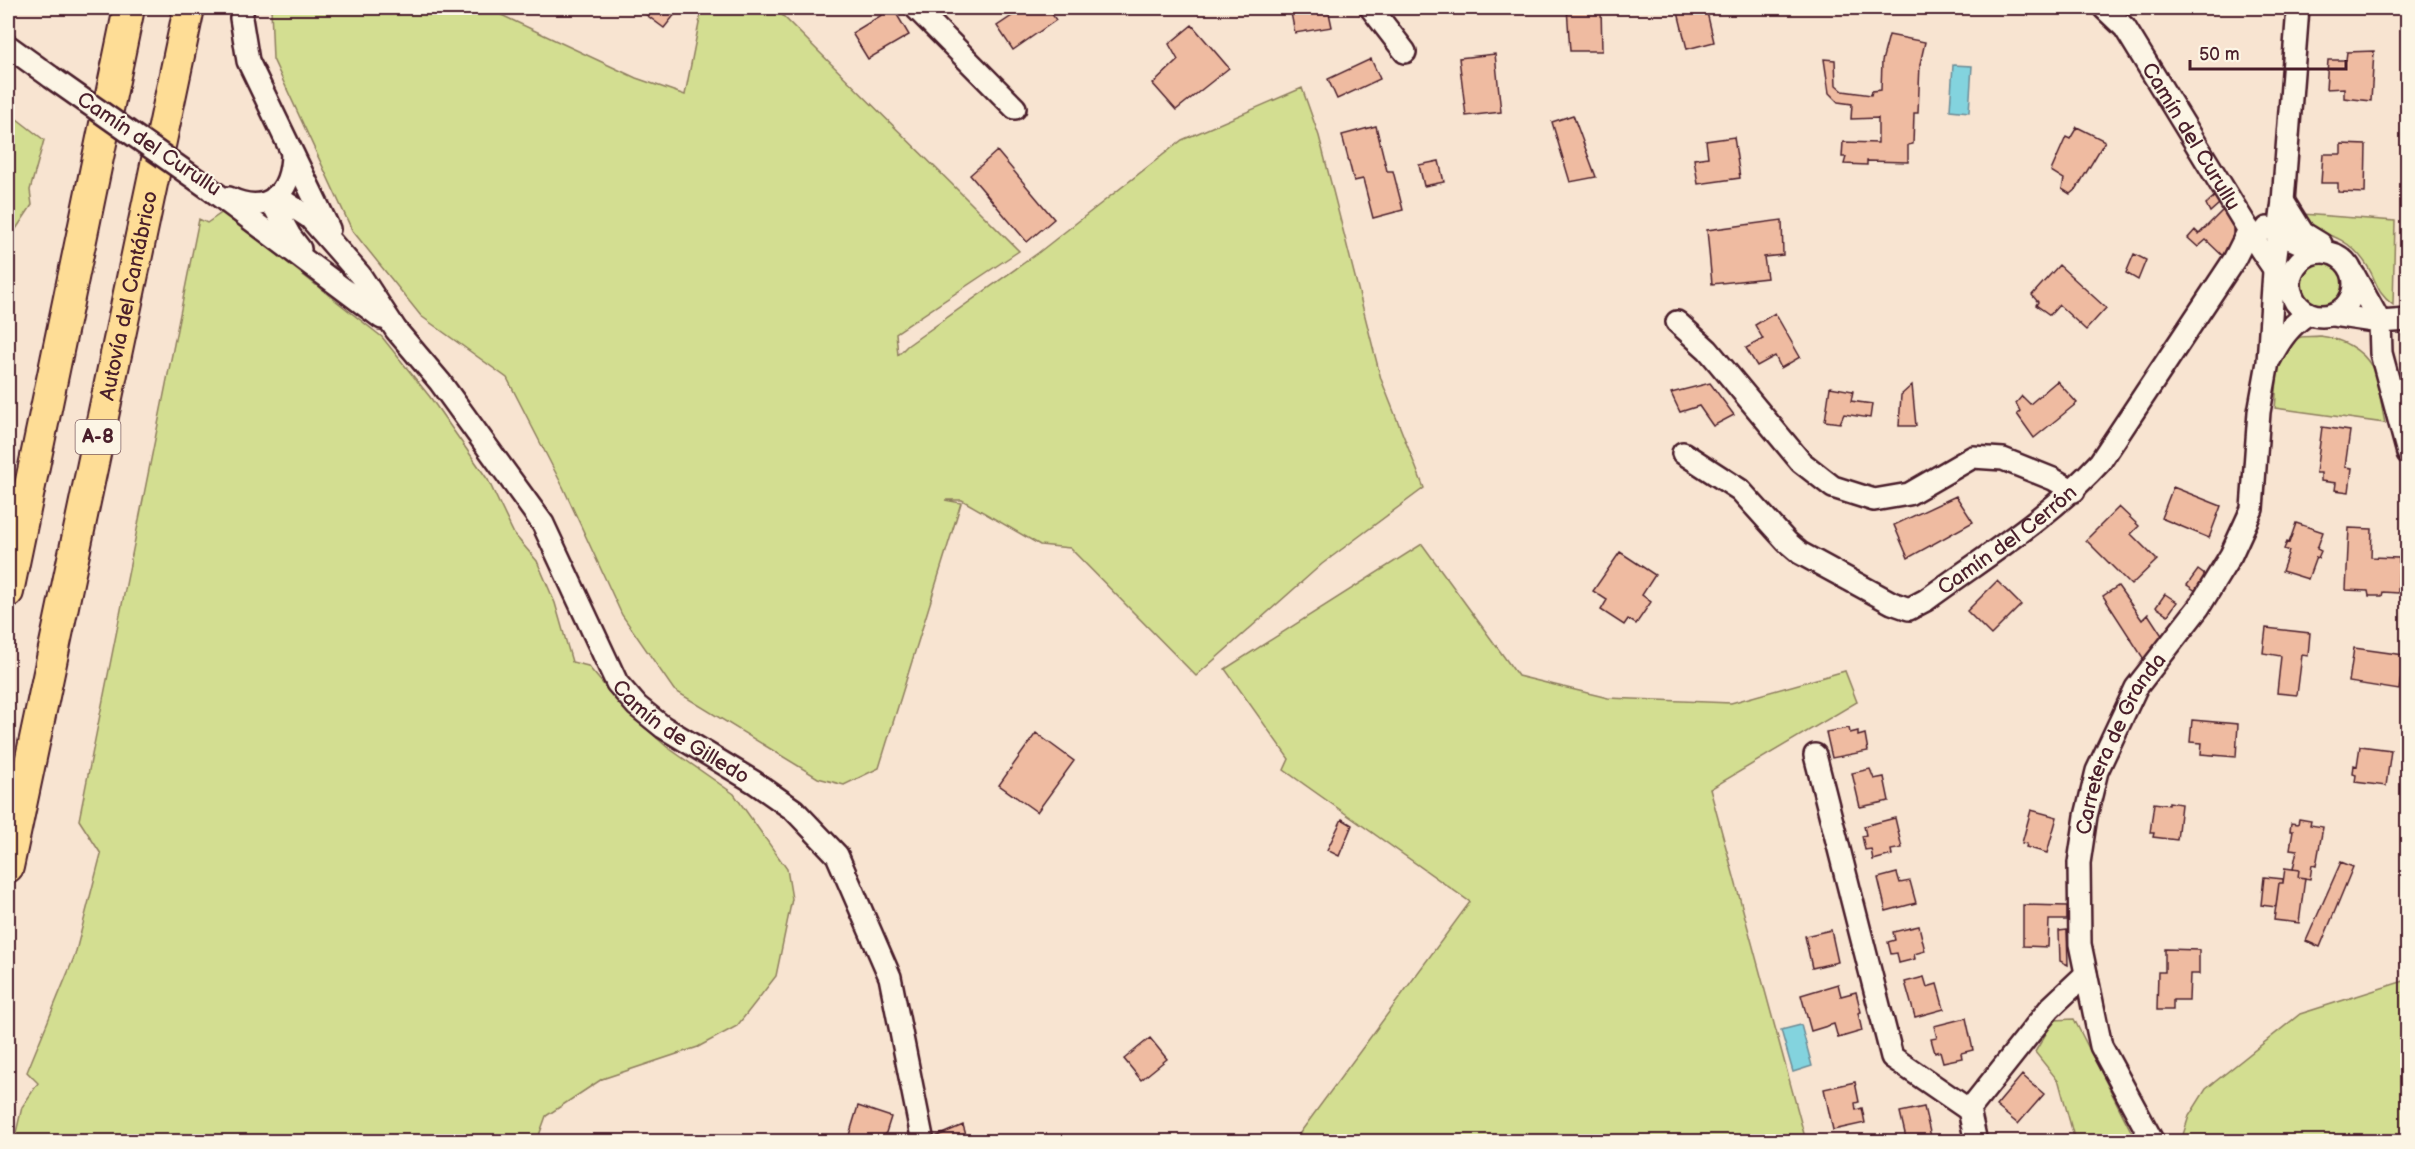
<svg xmlns="http://www.w3.org/2000/svg" width="2415" height="1149" font-family="'Balsamiq Sans',sans-serif">
	<style>
		.green { fill: #d3de91; stroke: #8e7e5e; stroke-width: 1.5 }
		.water { fill: #83d3de; stroke: #6c8b96; stroke-width: 1.5 }
		.building { fill: #efbba1; stroke: #4a1f2b; stroke-width: 1.5 }
		.lines { fill: none; stroke-linecap: round; stroke-linejoin: round }
		.minor-casing { stroke: #4a1f2b; stroke-width: 26 }
		.highway-casing { stroke: #4a1f2b; stroke-width: 34 }
		.minor { stroke: #fcf5e5; stroke-width: 21 }
		.highway { stroke: #fedd96; stroke-width: 30 }
		.minor-bridge-casing { stroke: #4a1f2b; stroke-width: 26; stroke-linecap: butt }
		.minor-bridge { stroke: #fcf5e5; stroke-width: 21 }
		.labels { text-anchor: middle; dominant-baseline: central; stroke-width: 4.5; stroke-linejoin: round; paint-order: stroke }
		.shield { fill: #fcf5e5; stroke: #7f5f63; stroke-width: 1.5 }
		.shield-label { font-size: 20px; font-weight: bold; fill: #4a1f2b }
		.street-label { font-size: 21px; fill: #4a1f2b; stroke: #fcf5e5 }
	</style>
	<rect width="100%" height="100%" fill="#f8e4d1"/>
	<filter id="ink" filterUnits="userSpaceOnUse"><feTurbulence type="fractalNoise" baseFrequency=".0167" numOctaves="2"/><feDisplacementMap in="SourceGraphic" scale="12" xChannelSelector="R" yChannelSelector="G"/><feConvolveMatrix kernelMatrix="1 2 1 2 8 2 1 2 1" color-interpolation-filters="sRGB"/></filter>
	<g filter="url(#ink)">
		<path class="green" d="M271,8H492L495,12L636,78L685,95L702,8H775L1019,251L896,333L898,355L907,346L1038,253L1182,140L1302,88L1319,136L1381,379L1424,488L1322,564L1196,676L1070,548L1040,545L962,500H945L961,503L879,768L844,785L818,778L674,690L622,615L563,487L507,378L421,316L352,230L273,59Z
			M8,112L44,140L30,190L32,205L8,241Z
			M223,212L382,337L430,397L488,480L514,534L537,561L555,603L572,662L588,666L625,710L667,747L734,794L787,869L792,899L776,976L737,1026L698,1047L602,1079L546,1116L537,1141H14L22,1107L38,1083L27,1072L75,955L101,854L79,820L199,219L207,223Z
			M2302,214L2395,221L2393,305C2376,292 2378,284 2368,267C2352,241 2334,235 2306,228Z
			M2298 283a23 23 0 1 1 46 0a23 23 0 1 1-46 0Z
			M2320,336C2340,338 2362,349 2372,367C2378,377 2382,411 2385,423L2275,408C2278,385 2272,345 2301,337C2307,336 2314,337 2320,336Z
			M1422,544L1518,676L1608,698L1731,703L1845,671L1857,702L1710,789L1806,1141H1294L1470,902L1284,770L1289,759L1225,669Z
			M2407,980V1141H2181L2189,1116L2206,1089L2300,1014Z
			M2074,1019L2136,1141H2075L2059,1082L2035,1052L2054,1020Z"/>
		<path class="water" d="M1953,65L1972,66L1969,112L1950,110Z
			M1801,1025L1812,1066L1793,1072L1781,1030Z"/>
		<path class="building" d="M637,8H680L664,28Z
			M893,8L909,35L868,59L852,33Z
			M1024,8H1048L1056,20L1013,50L997,26Z
			M1290,8H1328L1332,27L1295,33Z
			M1567,8H1601L1602,51H1570Z
			M1677,8H1706L1714,42L1687,49Z
			M1192,25L1229,68L1176,110L1153,84L1178,60L1169,44Z
			M1889,35L1925,42L1920,64L1918,113H1914L1913,144L1908,145V162L1867,161V165L1844,164L1846,157H1842L1843,142L1878,143V118L1851,119L1852,104L1838,102L1829,93L1824,59L1835,60L1836,85L1843,91L1871,95L1872,91L1881,90L1882,61Z
			M2374,51L2371,101L2344,98V88L2326,89L2328,60H2346L2347,52Z
			M1495,54L1501,112L1466,116L1459,58Z
			M1371,59L1380,79L1337,99L1328,79Z
			M1573,115L1596,177L1570,182L1552,122Z
			M1376,126L1387,171H1393L1403,210L1373,218L1363,179L1354,181L1342,135Z
			M2077,127L2105,141L2077,188L2070,194L2062,189L2064,179L2051,171L2066,137L2070,139Z
			M1734,137L1740,178L1698,184L1694,159L1708,157L1706,141Z
			M2341,144L2366,145L2365,193L2338,192V183H2321L2323,154H2341Z
			M997,151L1054,219L1027,242L970,175Z
			M1439,161L1444,182L1424,186L1419,165Z
			M2215,196L2219,204L2210,212L2206,204Z
			M2223,210L2233,226V239L2226,259L2206,240L2198,247L2188,238L2195,230L2199,234Z
			M1782,220L1783,255L1764,257L1767,278L1712,284L1707,230Z
			M2134,254L2146,260L2138,280L2126,273Z
			M2059,265L2106,308L2086,330L2059,305L2050,315L2036,305L2038,302L2032,295Z
			M1775,313L1800,357L1781,368L1775,356L1757,366L1746,348L1763,339L1755,325Z
			M2057,381L2077,403L2034,438L2017,414L2020,411L2016,403L2022,396L2030,404Z
			M1710,383L1734,415L1713,426L1699,406L1680,412L1671,393Z
			M1912,385L1916,426H1899L1901,395Z
			M1830,387L1853,391L1851,401L1872,404L1870,418L1844,414L1840,423L1825,421Z
			M2322,427L2350,431L2345,467L2352,468L2349,492L2335,490L2336,483L2321,481V473H2316Z
			M2173,487L2221,506L2209,538L2161,518Z
			M1956,496L1973,522L1908,558L1894,525Z
			M2119,507L2139,526L2131,534L2157,560L2131,585L2086,540Z
			M2296,523L2323,532L2317,549L2321,551L2318,558L2316,557L2308,579L2282,571L2289,551L2284,549L2287,542L2289,543Z
			M2349,528L2372,529L2371,557L2399,558L2398,593L2383,592L2382,596H2369L2368,591L2346,590Z
			M1620,552L1655,575L1642,595L1651,602L1636,624L1628,619L1624,625L1601,610L1607,600L1593,591Z
			M2198,570L2206,576L2196,591L2187,585Z
			M1997,581L2021,605L1991,635L1967,611Z
			M2118,586L2142,620L2148,614L2163,637L2145,661L2103,596Z
			M2165,594L2177,602L2168,615L2156,607Z
			M2266,628L2310,633L2308,656L2302,655L2297,695L2277,693L2281,656L2263,653Z
			M2354,648L2404,655L2399,690L2349,682Z
			M2192,720L2238,724L2236,757L2201,754L2202,743L2190,742Z
			M1849,728L1850,733L1858,731V736L1865,734L1868,751L1832,758L1826,732Z
			M1036,733L1074,761L1037,812L999,785Z
			M2360,746L2391,750L2386,786L2355,782L2356,775L2353,774L2354,765L2357,766Z
			M1870,769L1874,779L1884,777L1889,801L1860,807L1852,773Z
			M2169,802L2181,804L2177,840L2153,837L2154,833H2150L2154,803L2169,805Z
			M2031,810L2057,817L2047,853L2026,847L2027,844L2022,843Z
			M1895,818L1902,848L1891,850L1892,855L1873,860L1871,849L1865,850L1862,836L1866,835L1864,826Z
			M1342,819L1352,825L1339,856L1327,850Z
			M2299,819L2311,821L2310,825L2323,827L2316,866L2312,865L2310,879L2298,877L2299,870L2293,869L2297,850L2290,849L2293,831H2290L2291,823L2298,824Z
			M2341,862L2353,867L2320,947L2306,941Z
			M2285,868L2299,870L2298,877L2305,878L2299,923L2274,920L2279,883H2283Z
			M1897,873L1900,883L1910,881L1916,903L1886,911L1878,878Z
			M2264,877L2283,879V883H2279L2276,907L2261,905Z
			M2023,905L2067,906V920H2049L2048,947L2023,946Z
			M1919,926L1925,951L1914,954L1915,959L1899,963L1897,953L1891,954L1888,942L1895,940L1893,932Z
			M1831,930L1838,962L1812,968L1805,936Z
			M2067,930L2068,965L2060,961L2059,931Z
			M2165,949L2199,950V974H2190L2189,1000H2173V1010H2157L2158,972H2165Z
			M1924,977L1927,987L1937,984L1944,1009L1915,1017L1905,982Z
			M1838,984L1841,996L1856,992L1861,1012L1858,1013L1862,1031L1838,1038L1834,1024L1811,1031L1801,995Z
			M1966,1018L1973,1050L1961,1053L1962,1058L1943,1062L1940,1051L1935,1053L1931,1039L1937,1038L1934,1026Z
			M1150,1038L1167,1059L1141,1080L1124,1059Z
			M2022,1075L2044,1094L2018,1124L1996,1106Z
			M1855,1082L1859,1102L1855,1103L1856,1110L1862,1108L1865,1123L1833,1130L1824,1089Z
			M858,1106L891,1117L883,1142H847Z
			M1924,1107L1932,1141L1907,1142L1900,1112Z
			M963,1125L968,1142H931L930,1139Z"/>
		<g class="lines">
			<defs>
				<g id="minor">
					<path d="M243,8L241,18L248,61L329,229"/>
					<path d="M916,8L1015,108"/>
					<path d="M1371,8L1405,52"/>
					<path id="s1" d="M2104,8L2125,28L2261,250L2292,295"/>
					<path d="M8,46L51,77"/>
					<path d="M210,189L382,318"/>
					<path id="s2" d="M276,196L310,218L360,275L396,330L440,382L543,524L617,683L637,706L663,727L754,782L794,810L837,855L890,977L923,1142"/>
					<path d="M229,198C268,216 291,194 292,154"/>
					<path d="M271,201L290,236L300,249"/>
					<path d="M2283,201L2303,233L2321,244"/>
					<path d="M2267,228L2320,252"/>
					<circle cx="2322" cy="284" r="32"/>
					<path d="M2354,275L2380,322L2381,353L2408,453"/>
					<path d="M2333,315L2380,322L2408,320"/>
					<path d="M1677,322L1708,350L1801,462L1833,487L1874,500L1909,494L1973,457L2003,459L2053,479L2074,491"/>
					<path d="M2270,359C2280,340 2290,325 2308,314"/>
					<path id="s3" d="M1683,453L1740,490L1787,542L1800,553L1892,603L1909,609L1926,600C1986,556 2050,517 2100,462L2234,260L2249,230"/>
					<path d="M1815,755L1892,1057L1969,1110L1976,1142"/>
					<path d="M1969,1110L2050,1008L2086,974"/>
					<path id="s4" d="M2153,1142L2101,1046L2080,944L2079,863L2086,816L2097,771L2136,688L2199,607L2231,555L2252,509L2259,412L2268,362L2274,271L2283,201L2298,8"/>
				</g>
				<g id="highway">
					<path d="M8,592L129,8"/>
					<path id="s5" d="M8,867L189,8"/>
				</g>
			</defs>
			<use href="#minor" class="minor-casing"/>
			<use href="#highway" class="highway-casing"/>
			<use href="#minor" class="minor"/>
			<use href="#highway" class="highway"/>
			<defs>
				<path id="minor-bridge" d="M51,77L210,189"/>
			</defs>
			<use href="#minor-bridge" class="minor-bridge-casing"/>
			<use href="#minor-bridge" class="minor-bridge"/>
		</g>
	</g>
	<g class="labels">
		<rect class="shield" x="75.5" y="420" width="45" height="34" rx="4.5"/>
		<g class="shield-label">
			<text x="98" y="437">A-8</text>
		</g>
		<g class="street-label">
			<text stroke="none"><textPath href="#s1" startOffset="156">Camín del Curullu</textPath></text>
			<text transform="translate(149 144) rotate(34)">Camín del Curullu</text>
			<text stroke="none"><textPath href="#s5" startOffset="584">Autovía del Cantábrico</textPath></text>
			<text stroke="none"><textPath href="#s3" startOffset="398">Camín del Cerrón</textPath></text>
			<text stroke="none"><textPath href="#s2" startOffset="682">Camín de Gilledo</textPath></text>
			<text stroke="none"><textPath href="#s4" startOffset="422">Carretera de Granda</textPath></text>
		</g>
	</g>
	<rect width="2415" height="1149" fill="none" stroke="#fcf5e5" stroke-width="30"/>
	<rect x="15" y="15" width="2385" height="1119" fill="none" stroke="#4a1f2b" stroke-width="2" filter="url(#ink)"/>
	<path d="M2190 60v9h156v-9" fill="none" stroke="#4a1f2b" stroke-width="3"/>
	<text x="2199" y="60" font-size="18" fill="#4a1f2b" stroke="#fcf5e5" stroke-width="4.5" paint-order="stroke">50 m</text>
</svg>
